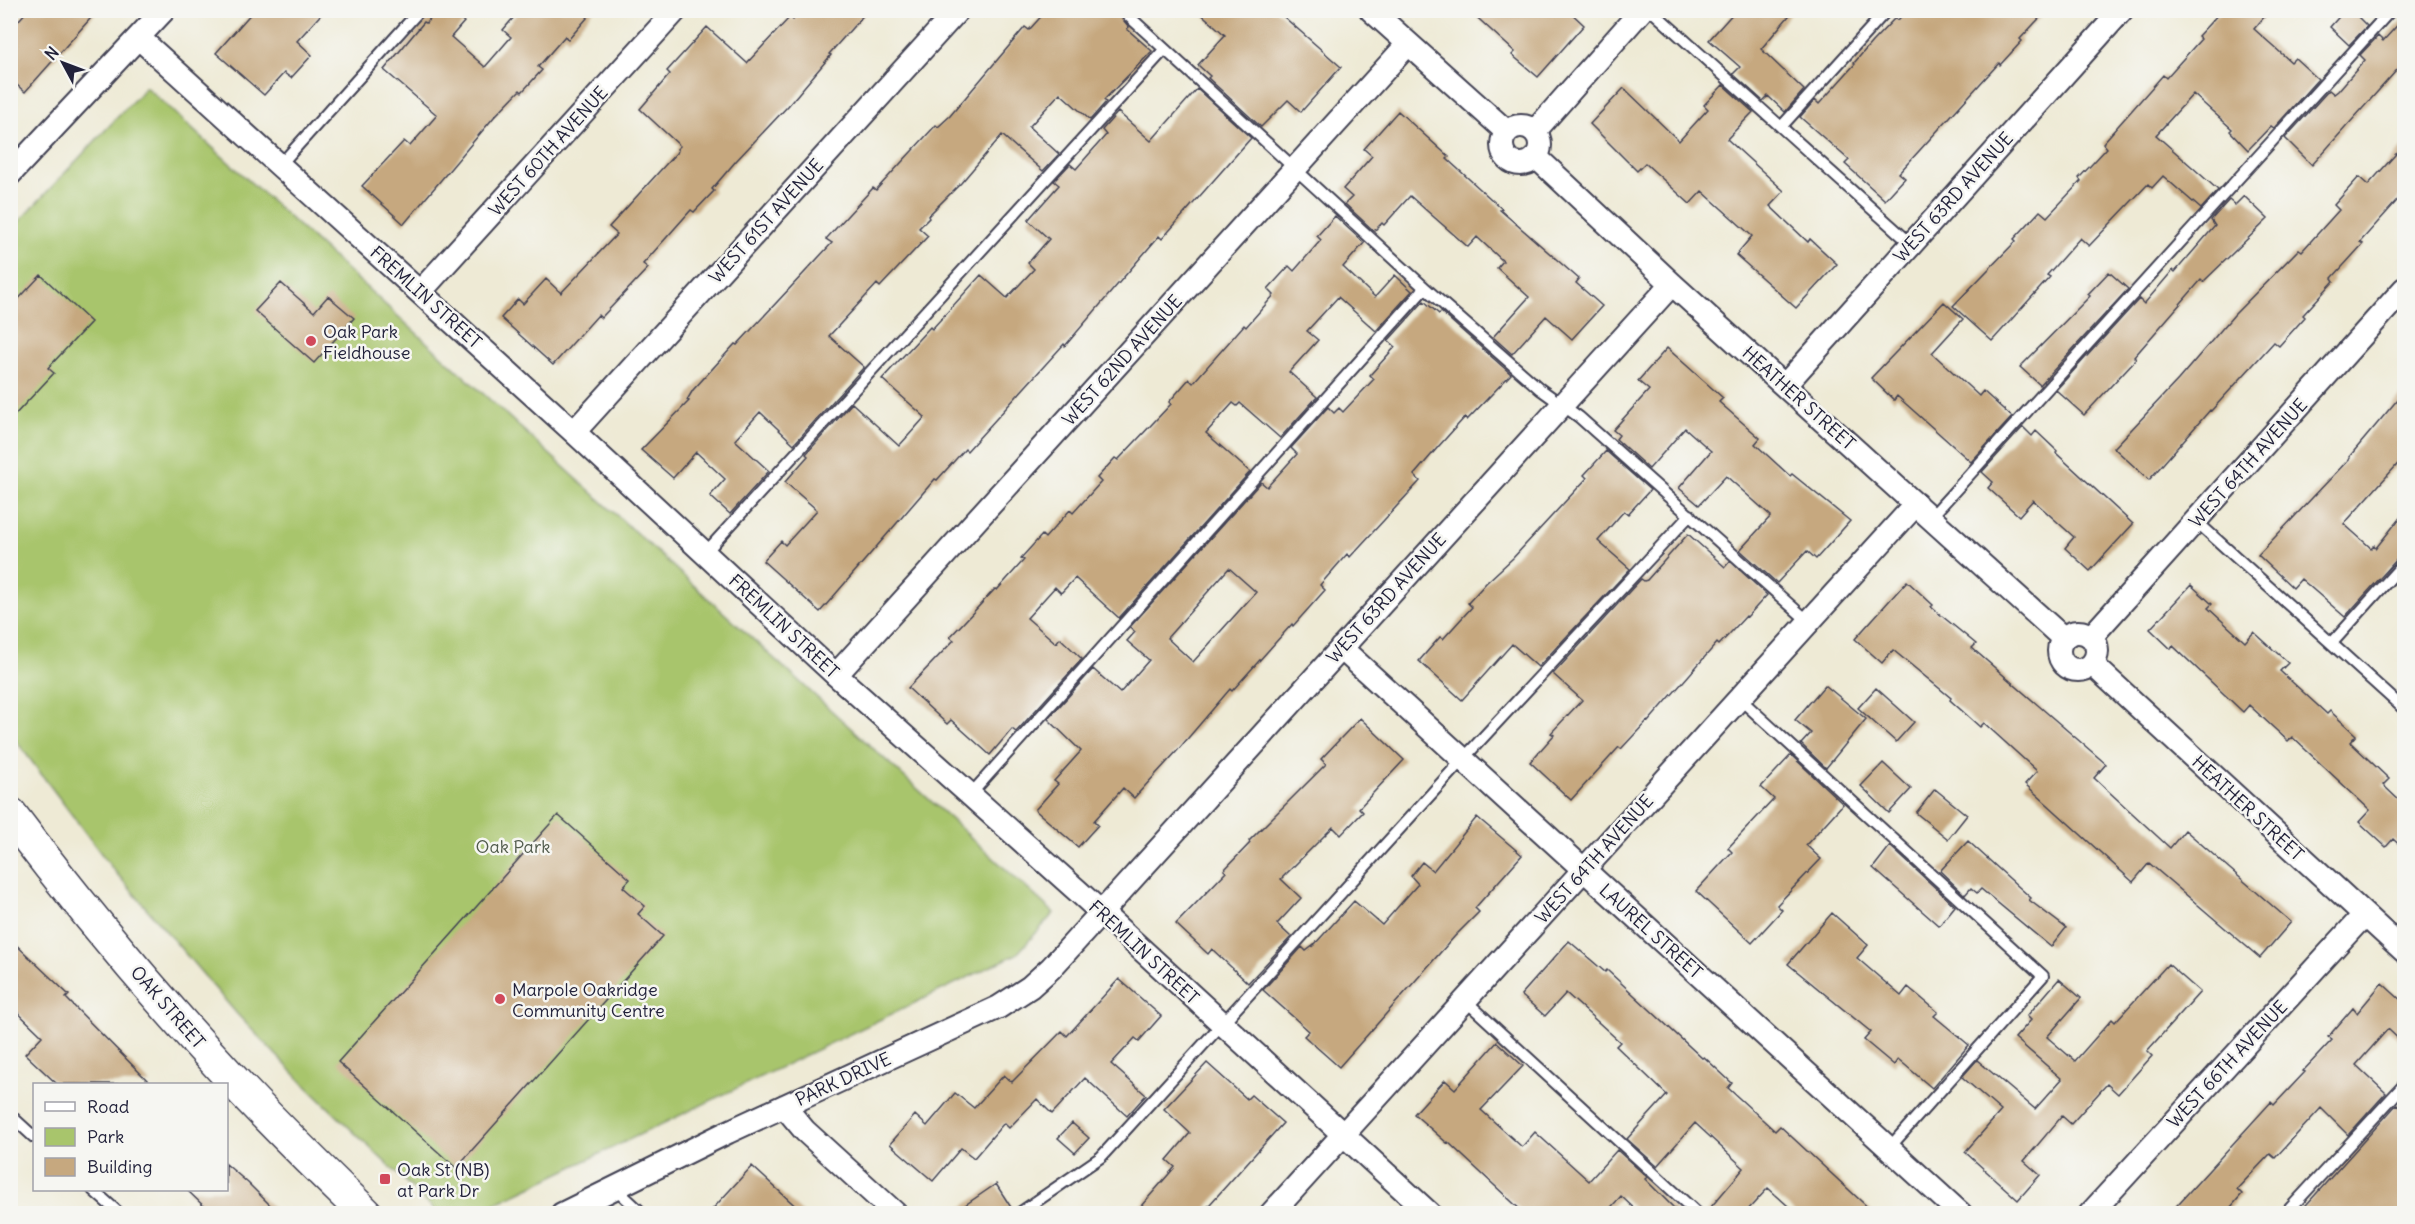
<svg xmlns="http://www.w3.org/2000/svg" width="2415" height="1224" font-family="Delius,sans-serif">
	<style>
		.green { fill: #a8c56c; stroke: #657454; stroke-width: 1.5 }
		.building { fill: #c6a87f; fill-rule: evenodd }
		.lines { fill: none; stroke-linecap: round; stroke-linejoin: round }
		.service-casing { stroke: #414052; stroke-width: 14 }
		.minor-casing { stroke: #414052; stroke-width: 26 }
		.primary-casing { stroke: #414052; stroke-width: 36 }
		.service { stroke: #fff; stroke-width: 10 }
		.minor { stroke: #fff; stroke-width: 22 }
		.primary { stroke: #fff; stroke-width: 33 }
		.poi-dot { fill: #d1495b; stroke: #f6f6f2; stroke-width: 2 }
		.labels { text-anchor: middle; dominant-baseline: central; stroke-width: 5; stroke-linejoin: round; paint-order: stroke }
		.street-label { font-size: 18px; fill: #22223b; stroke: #f6f6f2 }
		.poi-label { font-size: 18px; fill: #22223b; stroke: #f6f6f2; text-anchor: start }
		.park-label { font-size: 18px; fill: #515b4c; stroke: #f6f6f2 }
	</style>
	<rect width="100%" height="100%" fill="#f6f6f2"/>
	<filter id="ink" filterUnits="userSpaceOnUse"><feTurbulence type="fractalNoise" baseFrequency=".0167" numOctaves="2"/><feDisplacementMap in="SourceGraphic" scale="12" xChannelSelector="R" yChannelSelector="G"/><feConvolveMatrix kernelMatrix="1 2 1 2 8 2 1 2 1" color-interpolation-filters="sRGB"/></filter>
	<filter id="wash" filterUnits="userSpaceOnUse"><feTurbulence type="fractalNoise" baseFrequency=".008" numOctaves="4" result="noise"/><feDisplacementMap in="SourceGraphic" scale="24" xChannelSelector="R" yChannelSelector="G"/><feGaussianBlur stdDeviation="1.35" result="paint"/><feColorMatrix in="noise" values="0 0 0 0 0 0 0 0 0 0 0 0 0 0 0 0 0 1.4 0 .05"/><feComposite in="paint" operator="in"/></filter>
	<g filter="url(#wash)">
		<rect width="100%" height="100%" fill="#eeead5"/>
		<path class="green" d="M146,87L1054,913L1017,954L476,1213H438L304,1084L237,1014L112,868L11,734V230Z"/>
		<g id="blocks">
			<path class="building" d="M28,10H98L25,92L10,79V30Z
				M254,10H325L297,41L312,55L291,78L284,73L264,95L216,53Z
				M437,10H451L464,22L451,37L485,67L511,37L503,30L520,10H594L568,40L565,36L538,67L542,70L522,92L520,90L494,117L404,224L362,186L404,141L410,146L437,115L384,70L424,22L426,23Z
				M801,10H868L829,54L831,55L788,106L736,161L712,189L714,191L694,212L691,210L643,264L648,268L601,318L598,315L553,365L501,318L518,299L523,304L546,279L561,293L617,234L609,227L678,151L677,149L680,146L640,109L670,74L667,71L707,27L747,63L790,17L793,20Z
				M1047,10H1115L1129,27L1127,29L1152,51L1104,100L1106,102L1090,120L1060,93L1029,127L1059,154L1043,171L1002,135L961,183L928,216L929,218L919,228L928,236L880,287L877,284L829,336L864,367L794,444L760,412L735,440L769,471L730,514L710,496L725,479L696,452L673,478L641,450L689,401L687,400L693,390L735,344L737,345L832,243L826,239L848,215L873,188L876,190L936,125L938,127L950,116L1025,27L1029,30Z
				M1197,10H1276L1341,67L1301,112L1288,100L1261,127L1208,78L1210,76L1198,65L1225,35Z
				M1469,10H1568L1584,25L1538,77L1512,55L1515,52Z
				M1736,10H1794L1761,49L1804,90L1785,112L1768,96L1763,101L1733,74L1740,67L1709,40Z
				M1907,10H2047L2020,39L2022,41L2000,65L1999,63L1899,173L1905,178L1885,200L1845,164L1849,160L1800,117L1815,100L1819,104L1855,64L1854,63L1872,42L1895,18L1898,20Z
				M2222,10H2270L2254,29L2291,62L2295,58L2318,79L2274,128L2271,126L2248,150L2230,131L2232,129L2193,94L2156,135L2218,190L2201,209L2163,176L2152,188L2148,184L2089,246L2080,238L2047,275L2050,277L1992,341L1953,306L2016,241L2014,239L2040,211L2047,217L2081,181L2079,178L2107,148L2103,143L2163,75L2166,78L2201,39L2198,36Z
				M2345,10H2351L2367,26L2349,45L2330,27Z
				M2404,18V62L2312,165L2285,138L2329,90L2334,94L2338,91L2365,60L2360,55L2378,36L2383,41Z
				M1723,85L1753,112L1727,139L1784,191L1770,206L1808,242L1810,239L1837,264L1796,308L1736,255L1752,236L1702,191L1690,204L1645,163L1637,171L1590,124L1624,88L1679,141L1708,109L1704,105Z
				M1197,89L1251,138L1162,239L1159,236L1065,346L1064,344L967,451L965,449L937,480L935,479L820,612L763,561L781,541L785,545L817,510L785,482L808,456L806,454L852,403L899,446L925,417L882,379L930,327L932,329L981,275L1007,298L1034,269L1028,263L1049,239L1028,220L1059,185L1054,181L1070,164L1076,169L1106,135L1102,130L1118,112L1151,141Z
				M1398,111L1449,157L1447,159L1502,209L1500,210L1579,279L1576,283L1602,306L1572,339L1546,316L1512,354L1493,337L1529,297L1497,268L1503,261L1477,237L1468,247L1410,196L1384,225L1382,223L1374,231L1345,204L1352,197L1343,189L1372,156L1364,149Z
				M2404,145V193L2360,242L2363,244L2332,278L2334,281L2303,315L2305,317L2279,346L2274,342L2211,411L2210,410L2149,480L2114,448L2178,380L2234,315L2299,249L2302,251L2339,210L2334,205L2359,177L2368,185Z
				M2244,196L2268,219L2203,282L2201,280L2134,357L2136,359L2084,415L2056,390L2139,299L2144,304L2173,270L2175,272L2215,226L2211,220L2229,200L2235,205Z
				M1335,216L1364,243L1343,267L1375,297L1395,275L1412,291L1376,331L1338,297L1307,331L1318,340L1289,372L1317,397L1280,438L1240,403L1237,406L1233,403L1206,433L1250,472L1119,618L1075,578L1061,593L1055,587L1027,618L1056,643L1060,638L1082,659L1016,732L1012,729L990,755L951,720L947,724L908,688L954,640L950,637L995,589L997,590L1024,560L1021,558L1042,535L1045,538L1070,510L1073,513L1101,482L1097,478L1115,458L1118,460L1171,404L1169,402L1189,379L1193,383L1244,325L1246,327L1274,295L1268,289L1289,266L1294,271L1321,240L1317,236Z
				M2109,272L2128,289L2040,385L2020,367L2090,296L2088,294Z
				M41,275L91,322L48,368L54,373L10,420V308Z
				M281,283L314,312L328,296L354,318L314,363L255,311Z
				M1424,301L1439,314L1441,312L1511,374L1467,420L1465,417L1438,447L1414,475L1420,481L1350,557L1347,554L1320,585L1325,590L1293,626L1292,624L1232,691L1230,689L1177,751L1134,798L1123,788L1094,821L1098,825L1078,847L1035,810L1058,784L1054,781L1081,751L1048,719L1093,669L1120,693L1149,660L1127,641L1135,632L1130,627L1261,482L1267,487L1297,454L1291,448L1328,407L1334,413L1339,408L1343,412L1374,379L1370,375L1395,347L1388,341ZM1229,568L1256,592L1193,662L1167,638Z
				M1944,302L1963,319L1932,353L1979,396L1983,391L2012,417L1971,462L1897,396L1894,400L1871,378Z
				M1667,348L1723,398L1719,402L1760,438L1755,444L1790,476L1792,474L1850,521L1816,559L1807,551L1777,583L1740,550L1771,516L1726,476L1699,505L1679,488L1711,451L1685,428L1649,469L1616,439L1619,435L1613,430L1649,390L1638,381Z
				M2404,392V457L2344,524L2371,548L2374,545L2376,548L2404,513V555L2398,558L2345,617L2301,579L2293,588L2258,555L2350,458L2349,457Z
				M2023,427L2032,436L2036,431L2057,451L2056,453L2133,524L2090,571L2065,548L2074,537L2033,500L2019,516L1988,488L1993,482L1982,472Z
				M1606,451L1650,490L1628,514L1624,511L1598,541L1630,569L1538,667L1512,644L1462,700L1419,661L1440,637L1443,639L1472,607L1468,603L1486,583L1513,558L1587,478L1584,475Z
				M1688,534L1725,567L1730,561L1767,595L1747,617L1746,616L1719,645L1717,643L1648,722L1647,721L1621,749L1619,747L1571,800L1530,762L1554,735L1551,733L1582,700L1553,674L1641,579L1644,581L1647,580Z
				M1907,581L1933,605L1931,607L1976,644L1972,648L2106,764L2094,778L2170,848L2185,830L2291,922L2260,958L2149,863L2133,882L2025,784L2037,771L1984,723L1980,727L1950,700L1951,698L1893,650L1882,663L1855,639Z
				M2191,585L2212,604L2208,608L2245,642L2254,632L2288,663L2280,671L2327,714L2330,711L2356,735L2350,742L2389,779L2383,785L2404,805V849L2393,839L2386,847L2359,822L2370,810L2292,737L2288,741L2249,705L2243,712L2173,646L2171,649L2150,629Z
				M1825,685L1866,719L1826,768L1801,744L1811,733L1795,720Z
				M1876,688L1914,722L1896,742L1858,708Z
				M1360,718L1404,760L1359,808L1363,812L1341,835L1333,827L1281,879L1301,898L1277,924L1291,937L1248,983L1212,949L1208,954L1176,924L1226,872L1224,870L1250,843L1249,841L1326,764L1321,759Z
				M1791,755L1843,804L1806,845L1821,859L1777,905L1782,910L1752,943L1696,891L1732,852L1728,848L1774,799L1761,787Z
				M1883,763L1911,789L1889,813L1861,786Z
				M1935,789L1967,815L1948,839L1916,813Z
				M558,815L630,879L623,887L645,906L638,914L663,936L456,1168L338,1062Z
				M1477,817L1522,855L1475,908L1479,912L1455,936L1339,1067L1304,1036L1309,1031L1263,990L1302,947L1306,951L1314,945L1354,901L1382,925L1418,884L1411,876L1422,862L1433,871Z
				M1968,841L2031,898L2029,900L2066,928L2051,947L1981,889L1977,893L1971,888L1965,895L1940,871Z
				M1890,846L1955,906L1939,926L1873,868Z
				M1832,913L1868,945L1857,958L1901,996L1908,987L1938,1012L1934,1016L1969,1045L1932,1088L1898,1059L1894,1065L1864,1040L1871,1032L1788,964Z
				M10,939L69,995L66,998L151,1084H57L25,1054L42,1036L10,1005Z
				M1569,941L1605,972L1607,970L1702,1058L1704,1057L1732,1083L1728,1088L1775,1131L1780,1126L1875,1214H1797L1768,1188L1744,1214H1705L1744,1168L1695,1123L1657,1166L1627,1139L1667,1095L1616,1046L1620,1042L1566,993L1545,1016L1521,995Z
				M2168,964L2200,992L2147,1051L2152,1056L2118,1094L2107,1084L2071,1124L2062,1116L2024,1161L2040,1175L2018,1200L1965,1152L2001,1111L1962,1077L1977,1060L2035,1109L2062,1079L2015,1038L2031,1020L2027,1016L2059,979L2081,998L2047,1037L2075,1061L2112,1019L2115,1022Z
				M1119,979L1161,1016L1139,1041L1135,1038L1111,1064L1146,1095L1127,1116L1085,1078L1052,1114L1037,1099L1009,1128L1004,1123L974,1158L961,1148L933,1181L890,1144L915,1115L927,1126L955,1093L974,1108L1004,1075L1012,1082L1062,1031L1067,1036Z
				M2382,983L2404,1003V1044L2388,1029L2356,1065L2386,1093L2348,1135L2321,1108L2275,1158L2270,1154L2237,1189L2242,1194L2225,1214H2169L2271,1102L2274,1105L2305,1072L2303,1071L2332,1040L2328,1037L2353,1008L2357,1013Z
				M1497,1042L1523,1066L1481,1110L1522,1147L1535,1132L1589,1181L1617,1150L1647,1177L1645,1179L1680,1214H1640L1621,1196L1605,1214H1525L1448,1142L1447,1143L1414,1114L1445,1080L1455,1089Z
				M1207,1063L1247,1099L1251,1095L1283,1123L1201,1214H1134L1175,1167L1167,1160L1190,1133L1164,1109Z
				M2397,1104L2404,1111V1214H2298Z
				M1072,1123L1089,1138L1075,1153L1058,1138Z
				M226,1164L248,1183L279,1214H212L187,1190H226Z
				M752,1166L804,1214H708Z
				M996,1184L1012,1209L1011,1214H952Z"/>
		</g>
	</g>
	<g filter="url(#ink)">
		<use href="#blocks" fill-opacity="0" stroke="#414052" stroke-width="1.5"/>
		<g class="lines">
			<defs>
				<path id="service" d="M1122,10L1425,288L1540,389L1579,417L1808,621
					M1651,10L1910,243
					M1781,127L1887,10
					M280,165L420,10
					M1931,517L2391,10
					M2196,521L2404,709
					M705,553L1164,50
					M2332,643L2404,563
					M1739,698L2043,976L1889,1148
					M970,795L1425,288
					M1466,1001L1698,1214
					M10,1115L34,1137
					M615,1188L643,1214
					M93,1190L120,1214
					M1018,1214L1101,1157L1463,759L1690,515
					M2285,1214L2404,1085"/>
				<path id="minor" d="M1371,10L1507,132
					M139,38L574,432L836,675L1080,893L1430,1214
					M1502 145a19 19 0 1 1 38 0a19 19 0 1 1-38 0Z
					M1535,131L1642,10
					M1536,157L1672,284L2063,638
					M10,174L164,10
					M420,292L676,10
					M1785,385L2122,10
					M574,432L958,10
					M2059 651a19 19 0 1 1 38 0a19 19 0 1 1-38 0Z
					M2091,637L2404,289
					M1341,648L1961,1214
					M2092,664L2404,951
					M836,675L1408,44
					M784,1106L805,1131L896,1214
					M562,1214L728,1132L999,1007L1030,987L1051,968L1672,284
					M1271,1214L1916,504
					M2090,1214L2364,915"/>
				<path id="primary" d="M10,814C79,905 152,993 230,1077C273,1124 320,1169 366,1214"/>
			</defs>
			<use href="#service" class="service-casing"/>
			<use href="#minor" class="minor-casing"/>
			<use href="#primary" class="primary-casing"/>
			<use href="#service" class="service"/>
			<use href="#minor" class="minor"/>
			<use href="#primary" class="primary"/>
		</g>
	</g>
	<g class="poi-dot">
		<circle cx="311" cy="341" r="6"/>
		<circle cx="500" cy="999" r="6"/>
		<rect x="379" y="1173" width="12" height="12" rx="3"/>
	</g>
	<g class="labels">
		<g class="street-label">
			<text transform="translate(548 151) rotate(-48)">WEST 60TH AVENUE</text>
			<text transform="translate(1953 197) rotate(-48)">WEST 63RD AVENUE</text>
			<text transform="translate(766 221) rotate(-48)">WEST 61ST AVENUE</text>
			<text transform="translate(426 297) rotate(42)">FREMLIN STREET</text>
			<text transform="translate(1122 360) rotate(-48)">WEST 62ND AVENUE</text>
			<text transform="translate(1799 398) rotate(42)">HEATHER STREET</text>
			<text transform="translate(2248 463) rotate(-48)">WEST 64TH AVENUE</text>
			<text transform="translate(1386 598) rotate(-48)">WEST 63RD AVENUE</text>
			<text transform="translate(784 626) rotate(43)">FREMLIN STREET</text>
			<text transform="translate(2248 808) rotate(43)">HEATHER STREET</text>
			<text transform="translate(1594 859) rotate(-48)">WEST 64TH AVENUE</text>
			<text transform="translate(1651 931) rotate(42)">LAUREL STREET</text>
			<text transform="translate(1144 952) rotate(43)">FREMLIN STREET</text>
			<text transform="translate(168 1007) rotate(49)">OAK STREET</text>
			<text transform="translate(2227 1064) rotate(-47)">WEST 66TH AVENUE</text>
			<text transform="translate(843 1079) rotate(-25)">PARK DRIVE</text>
		</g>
		<g class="poi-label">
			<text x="323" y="331">Oak Park<tspan x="323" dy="21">Fieldhouse</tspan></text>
			<text x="512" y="989">Marpole Oakridge<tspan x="512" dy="21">Community Centre</tspan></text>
			<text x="397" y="1169">Oak St (NB)<tspan x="397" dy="21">at Park Dr</tspan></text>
		</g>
		<g class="park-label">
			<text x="513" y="846">Oak Park</text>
		</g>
	</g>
	<rect width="2415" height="1224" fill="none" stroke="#f6f6f2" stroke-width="36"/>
	<rect x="33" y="1083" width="195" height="108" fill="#f6f6f2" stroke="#a1a1a9" stroke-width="1.5"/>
	<rect x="45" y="1102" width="30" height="9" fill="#ffffff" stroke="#a1a1a9" stroke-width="1.5"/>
	<text x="87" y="1113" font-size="18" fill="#22223b">Road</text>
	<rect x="45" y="1128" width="30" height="18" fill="#a8c56c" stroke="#a1a1a9" stroke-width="1.5"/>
	<text x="87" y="1143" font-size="18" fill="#22223b">Park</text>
	<rect x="45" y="1158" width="30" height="18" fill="#c6a87f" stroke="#a1a1a9" stroke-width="1.5"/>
	<text x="87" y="1173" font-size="18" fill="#22223b">Building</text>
	<g transform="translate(63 63) rotate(311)" stroke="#f6f6f2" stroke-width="4.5" paint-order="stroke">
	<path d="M0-4.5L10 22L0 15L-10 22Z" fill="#22223b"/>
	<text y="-9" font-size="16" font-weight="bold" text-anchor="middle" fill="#22223b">N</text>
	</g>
</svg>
